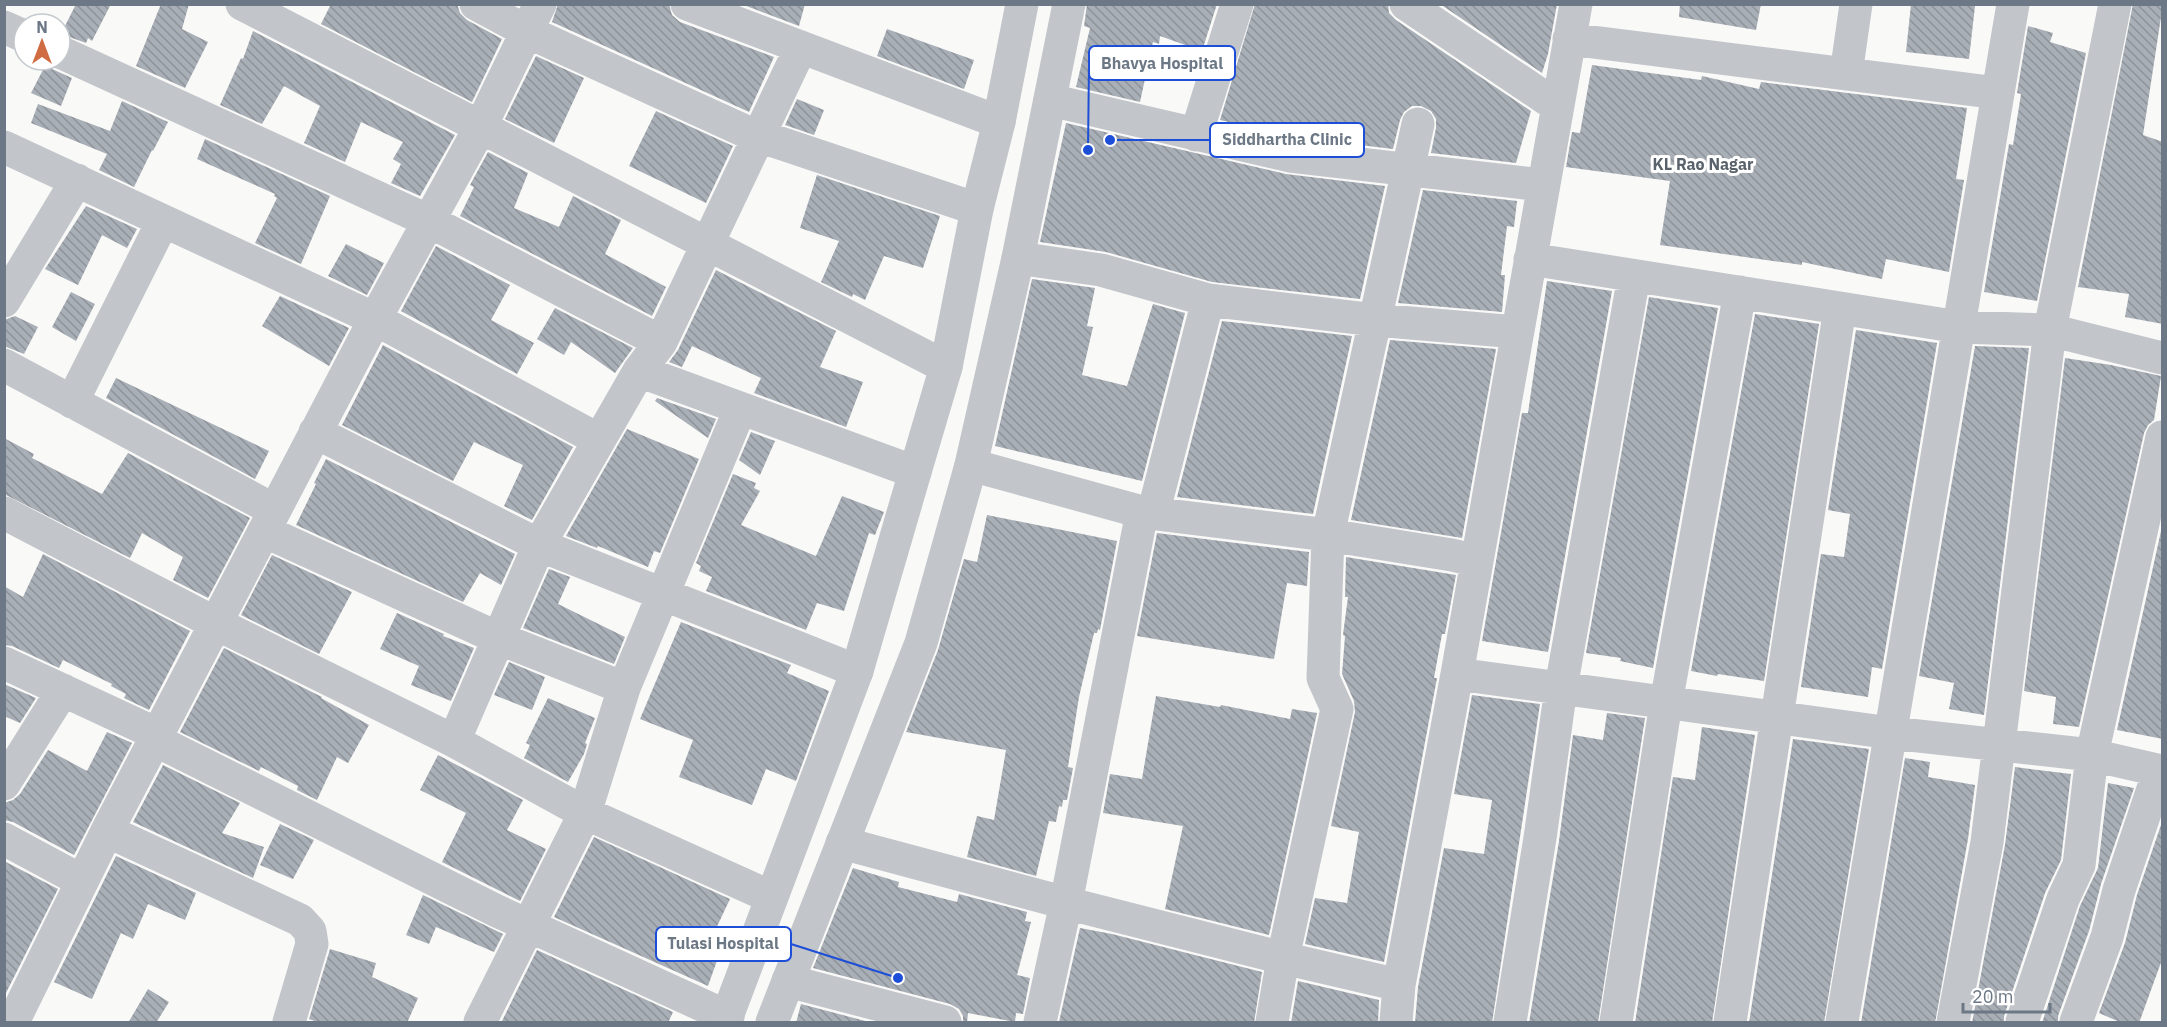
<svg xmlns="http://www.w3.org/2000/svg" width="2167" height="1027" font-family="'IBM Plex Sans',sans-serif">
	<style>
		.building { fill: url(#building-back-hatch) }
		.lines { fill: none; stroke-linecap: round; stroke-linejoin: round }
		.minor { stroke: #c2c5c9; stroke-width: 33 }
		.tertiary { stroke: #c2c5c9; stroke-width: 33 }
		.labels { text-anchor: middle; dominant-baseline: central; stroke-width: 6; stroke-linejoin: round; paint-order: stroke }
		.neighbourhood-label { font-size: 16px; font-weight: bold; fill: #59626b; stroke: #fff }
		.leader { fill: none; stroke: #1d4ed8; stroke-width: 2 }
		.callout-dot { fill: #1d4ed8; stroke: #fff; stroke-width: 2 }
		.callout { fill: #fff; stroke: #1d4ed8; stroke-width: 2 }
		.callout-label { font-size: 16px; text-anchor: middle; font-weight: bold; fill: #6c7885 }
	</style>
	<defs>
		<pattern id="building-back-hatch" width="6" height="6" patternUnits="userSpaceOnUse" patternTransform="scale(1.5)"><rect width="6" height="6" fill="#a9afb6"/><path d="M-1 5l2 2M0 0l6 6M5-1l2 2" fill="none" stroke="#8e939a"/></pattern>
	</defs>
	<rect width="100%" height="100%" fill="#f9f9f8"/>
	<path class="building" d="M76,4H111L92,41L88,38L86,43L61,34Z
		M161,4H189L182,29L208,42L185,88L136,66Z
		M331,4H457L460,13L467,20L502,39L472,102L321,24Z
		M558,4H669L672,15L680,22L774,57L749,112L552,22Z
		M741,4H805L799,26Z
		M1087,4H1217L1202,51L1160,36L1159,44L1153,42L1140,102L1076,87L1090,28L1084,26Z
		M1255,4H1388L1389,13L1396,20L1531,111L1516,163L1431,153L1436,128V119L1431,111L1421,106H1412L1404,112L1400,120L1393,149L1293,137L1220,120Z
		M1440,4H1557L1548,54L1542,73Z
		M1680,4H1761L1756,30L1679,17Z
		M1911,4L1975,6L1969,59L1906,52Z
		M2133,4H2163L2143,135L2163,142V324L2125,317L2129,294L2078,287Z
		M2028,26L2053,33L2050,42L2086,53L2037,301L1984,292L2009,144L2013,145L2021,94L2017,93Z
		M887,29L974,60L964,89L877,56Z
		M253,31L455,135L420,196L391,183L401,164L393,159L403,142L361,122L345,162L304,143L320,106L284,86L262,124L220,105L241,58L243,59Z
		M536,56L584,78L554,143L505,119Z
		M46,64L52,69L72,78L61,106L31,93Z
		M1592,65L1701,80L1702,76L1759,89L1761,82L1967,108L1956,179L1964,180L1949,272L1886,259L1882,279L1802,262V265L1660,245L1670,181L1566,167L1572,132L1580,133Z
		M797,99L824,110L814,135L785,125Z
		M122,101L168,122L153,151L152,150L134,187L99,170L107,154L31,123L38,104L110,131Z
		M656,111L733,146L706,203L629,166Z
		M1066,123L1286,174L1385,186L1360,299L1212,282L1106,252L1040,242Z
		M205,139L330,196L301,264L255,243L277,198L274,196L275,194L197,159Z
		M488,152L528,173L514,208L559,227L573,196L621,220L605,254L666,287L652,316L460,216L474,187L470,185Z
		M817,175L940,216L923,268L884,256L865,300L853,294L852,297L821,282L839,241L800,228Z
		M1423,190L1517,201L1514,227L1507,226L1501,275H1505L1502,312L1398,303Z
		M86,206L137,229L127,248L102,235L78,285L45,269Z
		M346,244L384,263L367,295L328,276Z
		M436,246L510,285L491,320L534,343L517,374L401,311Z
		M716,270L836,331L820,367L863,382L846,427L754,393L761,378L692,346L682,367L669,362L678,350Z
		M1032,279L1095,288L1087,326L1093,327L1082,375L1127,386L1153,304L1185,313L1142,481L995,446Z
		M1547,281L1612,291L1548,652L1482,641L1522,413H1528Z
		M71,292L95,304L76,341L52,327Z
		M280,296L349,328L329,366L262,326Z
		M1649,297L1718,308L1653,668L1620,661L1621,658L1586,653Z
		M555,308L633,348L615,373L571,342L564,355L537,339Z
		M1755,314L1819,324L1764,681L1718,674L1717,676L1691,671Z
		M15,316L38,327L24,354L4,346V320Z
		M1222,321L1352,336L1313,514L1177,497Z
		M1856,330L1937,343L1882,669L1872,667L1868,697L1801,687L1821,554L1844,557L1850,514L1828,510Z
		M1390,340L1496,349L1462,538L1351,520Z
		M383,345L573,447L532,520L504,506L523,465L474,442L453,481L342,425Z
		M1975,346L2029,348L1984,715L1949,709L1954,683L1919,676Z
		M2065,358L2111,365L2161,376L2154,420L2148,425L2144,433L2079,727L2053,724L2056,697L2024,691Z
		M116,378L269,451L255,479L106,398Z
		M657,398L716,419L708,438L655,401Z
		M627,429L699,459L660,553L654,551L648,567L598,546L597,548L566,536Z
		M751,432L775,441L760,475L739,460Z
		M4,438L34,454L32,458L102,494L128,453L250,518L208,598L173,580L183,557L142,533L130,558L4,494Z
		M326,459L515,554L501,585L480,573L463,602L296,525L316,484L314,483Z
		M733,474L756,483L754,488L760,491L741,525L816,556L842,496L884,512L875,535L869,533L844,611L817,603L806,630L706,591L712,577L699,571L701,566L696,563Z
		M987,515L1117,541L1100,630L1098,629L1097,633H1094L1079,697L1068,767L1073,768L1067,800H1063L1062,807L1059,806L1056,822L1049,821L1036,876L967,857L977,816L994,820L1006,750L906,732L938,650L964,559L977,562Z
		M2163,522V739L2117,730Z
		M1157,533L1309,552L1307,586L1287,583L1274,659L1137,636Z
		M43,554L190,631L149,710L124,698L126,694L111,686L112,684L63,660L59,668L12,646L4,645V586L23,597Z
		M272,555L352,592L319,654L241,615Z
		M1346,557L1456,575L1445,634H1442L1434,678H1437L1384,962L1305,944L1315,898L1347,903L1359,832L1331,826L1355,712L1354,701L1342,674L1345,636L1343,635L1344,627L1348,597H1345Z
		M549,569L570,577L558,604L625,637L614,664L523,628Z
		M397,613L444,634L443,636L474,648L451,701L411,685L419,666L380,649Z
		M681,622L791,665L787,673L829,691L796,781L766,769L752,805L679,777L693,740L640,719Z
		M224,648L322,697L321,698L369,725L348,763L337,757L317,800L297,790L298,786L261,767L259,771L180,732Z
		M509,662L545,677L532,710L494,695Z
		M4,684L36,698L20,723L4,716Z
		M1472,695L1540,704L1492,1023H1415L1418,987L1444,848L1484,854L1492,800L1454,794Z
		M1156,696L1220,707L1221,705L1290,719L1292,709L1317,713L1269,935L1165,909L1183,826L1103,813L1110,774L1142,779Z
		M548,698L595,718L585,743L587,744L584,754L568,782L524,758L530,745L526,743Z
		M1607,713L1645,718L1598,1023H1529L1559,841L1573,735L1603,740Z
		M1702,727L1755,735L1712,1023H1635L1673,777L1695,780Z
		M107,732L132,743L74,855L13,822L4,820V803L13,800L20,794L48,750L87,771Z
		M1793,739L1869,749L1824,1023H1749Z
		M438,755L523,800L507,830L546,849L520,901L442,862L466,813L420,790Z
		M1905,758L1930,762L1928,777L1975,785L1968,839L1935,1023H1861Z
		M163,765L240,803L222,833L264,847L253,878L133,822Z
		M2015,767L2071,774L2061,860L2045,893L2004,1016V1023H1972L2005,845Z
		M2108,783L2134,788L2101,884L2089,931L2058,1016V1023H2042L2080,906L2098,868Z
		M2163,819V957L2139,1023H2122L2099,1013L2125,943L2137,895Z
		M280,824L314,840L293,879L260,865Z
		M594,837L730,899L712,937L724,941L708,986L554,917Z
		M116,856L196,893L185,920L148,904L133,939L121,933L92,999L54,982Z
		M4,861L58,889L4,997Z
		M853,868L899,882L898,887L957,902L959,894L1027,912L1025,921L1031,922L1017,975L1030,978L1023,1014L1016,1013L1015,1022L968,1013L967,1023H963V1016L959,1009L950,1004L813,968Z
		M423,895L503,934L494,952L436,927L429,944L406,935Z
		M1080,928L1112,934L1262,972L1254,1023L1059,1022Z
		M330,949L376,963L372,977L418,998L407,1023H320L309,1019Z
		M537,950L673,1012L668,1023H501Z
		M1298,981L1379,1000L1378,1023H1291Z
		M148,989L169,1002L156,1023H128Z
		M801,1004L873,1023H796Z"/>
	<g class="lines">
		<path class="minor" d="M242,4L946,367
			M476,4L528,32L747,132L977,209
			M687,4L999,122
			M1406,4L1557,106
			M4,27L24,36
			M1569,39L1998,93
			M60,52L429,221L661,342
			M1846,74L1856,4
			M1050,100L1290,156L1543,185
			M1418,124L1328,535L1323,678L1337,709L1283,958L1399,985L1457,674L1576,4
			M1196,135L1237,4
			M4,147L375,319L599,440
			M1018,258L1101,270L1208,300L1375,320L1517,332
			M1530,259L1959,327L2050,330L2162,358
			M4,301L77,180
			M4,365L274,510
			M639,371L915,472
			M72,402L163,221
			M315,432L539,545L857,671
			M971,465L1142,512L1328,535L1452,555L1477,561
			M4,513L215,623L454,741L585,813L771,897
			M1153,514L1208,300
			M264,531L498,638L624,688
			M4,663L157,734
			M1457,674L1891,733L2092,755L2162,771
			M155,740L497,911L728,1017
			M454,741L539,545L639,371L661,342L801,47
			M4,784L63,690
			M107,831L300,920L310,931L312,944L289,1022
			M4,839L82,881
			M842,843L1066,903L1283,958L1272,1022
			M788,981L945,1022
			M13,1022L107,831L375,319L481,126L540,4
			M480,1022L585,813L624,688L740,409
			M1040,1022L1066,903L1142,512
			M1396,1022L1399,985
			M1510,1022L1540,838L1561,688L1634,276
			M1616,1022L1666,703L1740,292
			M1730,1022L1840,308
			M1842,1022L2013,4
			M1953,1022L1987,842L2050,330L2115,4
			M2022,1022L2063,899L2079,865L2092,755L2162,437
			M2076,1022L2107,937L2119,890L2159,771"/>
		<path class="tertiary" d="M725,1022L857,671L915,472L946,367L977,209L999,122L1022,4
			M772,1022L921,643L971,465L1018,258L1069,4"/>
	</g>
	<g class="labels">
		<g class="neighbourhood-label">
			<text x="1703" y="164">KL Rao Nagar</text>
		</g>
	</g>
	<path class="leader" d="M1088 150L1089 63M1110 140L1210 140M898 978L791 944"/>
	<g class="callout-dot">
		<circle cx="1088" cy="150" r="6"/>
		<circle cx="1110" cy="140" r="6"/>
		<circle cx="898" cy="978" r="6"/>
	</g>
	<g class="callout">
		<rect x="1089" y="46" width="146" height="34" rx="6"/>
		<rect x="1210" y="123" width="154" height="34" rx="6"/>
		<rect x="656" y="927" width="135" height="34" rx="6"/>
	</g>
	<g class="callout-label">
		<text x="1162" y="69">Bhavya Hospital</text>
		<text x="1287" y="145">Siddhartha Clinic</text>
		<text x="723" y="949">Tulasi Hospital</text>
	</g>
	<rect width="2167" height="1027" fill="none" stroke="#6c7885" stroke-width="12"/>
	<g transform="translate(42 42)"><circle r="28" fill="#ffffff" stroke="#c4c9ce" stroke-width="1.5"/>
	<path d="M0-4.5L10 22L0 15L-10 22Z" fill="#d06c41"/>
	<text y="-9" font-size="16" font-weight="bold" text-anchor="middle" fill="#6c7885">N</text>
	</g>
	<path d="M1963 1003v9h87v-9" fill="none" stroke="#6c7885" stroke-width="3"/>
	<text x="1972" y="1003" font-size="18" fill="#6c7885" stroke="#ffffff" stroke-width="4.5" paint-order="stroke">20 m</text>
</svg>
